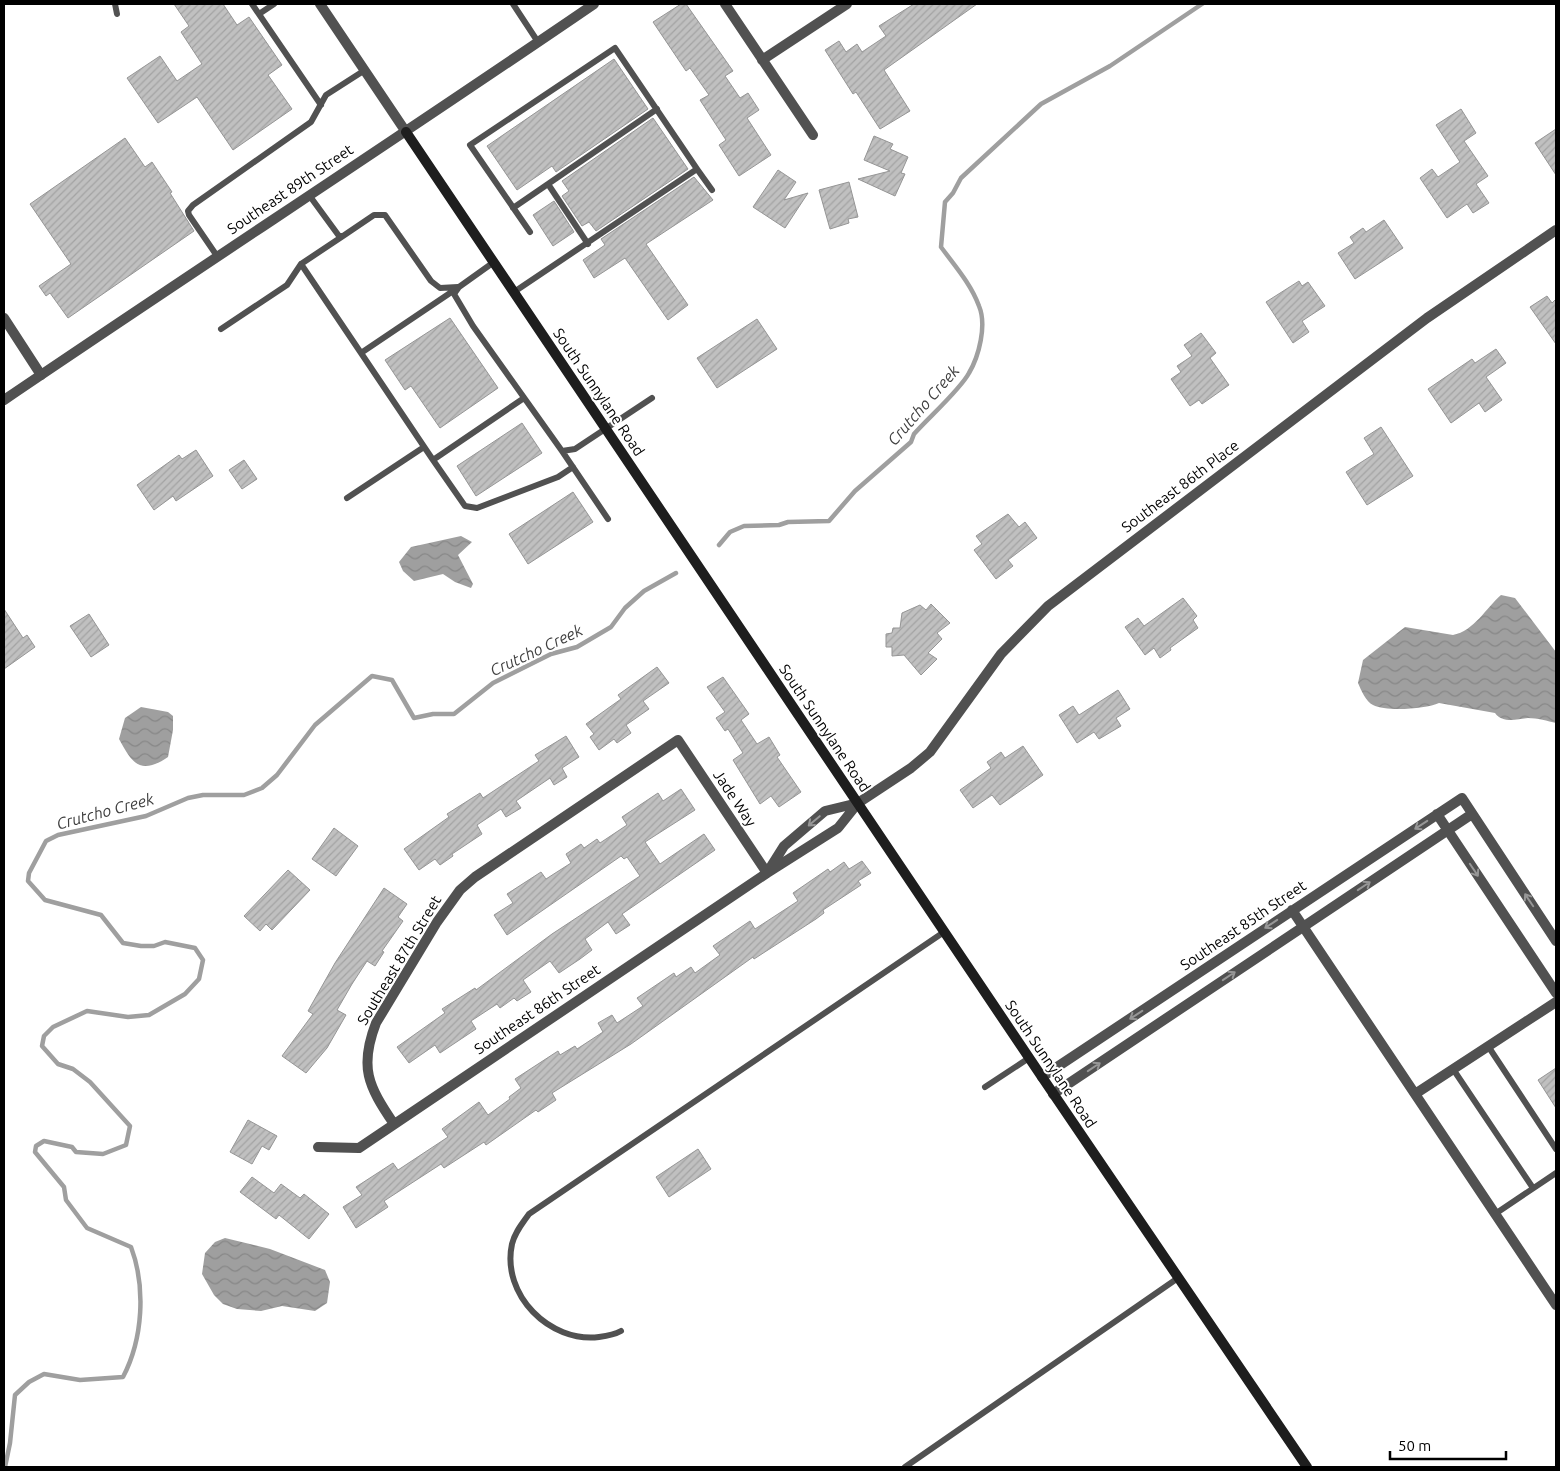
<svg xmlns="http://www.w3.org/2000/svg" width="1560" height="1471" font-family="Ubuntu,sans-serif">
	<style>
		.water { fill: url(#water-waves) }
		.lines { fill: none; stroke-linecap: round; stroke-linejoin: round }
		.stream { stroke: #9f9f9f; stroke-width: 4.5 }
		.building { fill: url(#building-hatch); stroke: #959595 }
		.service { stroke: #515151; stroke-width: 6 }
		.minor { stroke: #515151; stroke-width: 10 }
		.tertiary { stroke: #515151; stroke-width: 10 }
		.secondary { stroke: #1e1e1e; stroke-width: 10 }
		.oneway { stroke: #979797 }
		.labels { text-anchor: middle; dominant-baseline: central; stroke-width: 4; stroke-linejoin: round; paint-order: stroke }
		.street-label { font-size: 15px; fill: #000; stroke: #fff }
		.water-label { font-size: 16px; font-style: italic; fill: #404040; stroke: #fff }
	</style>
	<defs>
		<pattern id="water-waves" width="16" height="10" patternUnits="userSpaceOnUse" patternTransform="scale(1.25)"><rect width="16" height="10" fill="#9f9f9f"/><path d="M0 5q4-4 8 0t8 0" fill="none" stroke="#878787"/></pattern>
		<pattern id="building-hatch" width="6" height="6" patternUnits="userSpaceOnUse" patternTransform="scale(1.25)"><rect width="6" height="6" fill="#c0c0c0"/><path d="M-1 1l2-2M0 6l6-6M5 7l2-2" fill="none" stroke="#a3a3a3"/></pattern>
	</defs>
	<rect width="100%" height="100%" fill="#fff"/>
	<path class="water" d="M461,536L472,542L458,555L473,584L471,588L455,582L443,574L414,581L403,571L399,562L411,547Z
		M1501,595L1515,598L1556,652V723C1548,721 1537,718 1528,718C1518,719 1503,724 1495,713L1439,703C1426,709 1386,712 1373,705C1366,702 1361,690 1358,683L1363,660L1405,627L1453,635C1474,631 1486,608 1501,595Z
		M141,707L168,712L173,716V730L168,757C140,776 132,763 119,739L125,718Z
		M225,1238L270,1249L325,1270L330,1282L327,1303L315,1311L282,1306L261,1311L237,1309L223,1304L214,1295L202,1274L205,1253L215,1242Z"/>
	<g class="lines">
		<path class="stream" d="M719,545L730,532L744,526L779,525L788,522L829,521L855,491L911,442L914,434C928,418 960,390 969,373C979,356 987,325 979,306C971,284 955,266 941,247L945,202L953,193L961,178L1041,104L1110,66L1202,4
			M5,1467L10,1443L15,1395L29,1382L44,1374L80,1380L123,1377C143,1339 146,1287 131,1247L87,1228L66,1200L64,1187L35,1152L36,1146L44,1141L72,1147L76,1152L103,1154L126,1145L130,1126L90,1082L73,1069L58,1064L42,1046L44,1036L53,1027L87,1011L128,1017L149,1015L185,994L199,979L203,960L195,948L165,942L154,946H141L123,943L101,915L45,900L28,881L29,873L46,841L58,835L146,816L188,798L203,795H244L262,788L277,775L315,725L372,676L392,680L414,718L433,714H454L493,683L551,654L577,647L611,627L625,608L644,591L676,573"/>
	</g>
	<path class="building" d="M174,4H223L237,25L249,17L282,65L268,75L292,109L233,150L197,97L158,123L127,78L160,56L177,81L202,64L181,32L189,26Z
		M681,4H686L733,71L725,76L740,98L748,93L759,110L747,118L771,155L739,176L719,145L726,140L700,100L709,95L690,68L686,71L653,22Z
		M914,4H977L884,70L910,111L880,129L856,92L853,94L825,50L839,41L846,52L857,44L862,52L886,36L879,26Z
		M614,59L648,109L556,172L552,166L517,190L487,146Z
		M1461,109L1476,133L1464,141L1488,176L1476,184L1489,203L1473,213L1467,204L1447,218L1420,178L1432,169L1438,177L1460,162L1436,125Z
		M653,118L688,169L596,231L589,222L582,226L562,196L569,191L562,181Z
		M1556,129V175L1535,143Z
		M874,136L893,144L890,149L908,157L901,173L905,174L895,196L858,179L890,171L864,160Z
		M125,138L145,167L152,162L172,192L170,193L194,231L68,318L50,293L46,296L39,286L71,264L30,204Z
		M778,170L796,182L784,200L808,193L785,228L753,207Z
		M694,177L713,200L646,244L688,305L668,320L625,258L594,278L583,260L605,245L601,239Z
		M849,182L858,217L848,219L849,223L830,229L819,190Z
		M554,201L574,232L553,246L533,215Z
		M1384,220L1403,248L1355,279L1338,253L1354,243L1350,237L1363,228L1366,232Z
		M1299,281L1302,286L1308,282L1325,306L1302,321L1309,332L1293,343L1266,302Z
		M1547,296L1552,303L1556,299V344L1530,307Z
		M450,318L498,388L440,428L411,386L405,390L385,360Z
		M757,319L777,349L717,388L697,358Z
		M1201,333L1216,353L1210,358L1229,385L1202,404L1199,400L1190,406L1171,379L1181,372L1177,366L1192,356L1184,345Z
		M1496,349L1506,363L1486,377L1502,400L1485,412L1479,403L1451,423L1428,389L1472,359L1475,363Z
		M522,423L542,453L476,496L457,466Z
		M1381,427L1413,476L1367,505L1346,472L1374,454L1364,438Z
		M196,450L213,476L176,501L173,496L154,510L137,485L179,455L182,459Z
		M244,460L257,479L242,489L229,470Z
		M573,492L593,522L528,564L509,534Z
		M1008,514L1019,527L1025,522L1037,538L1008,560L1013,566L996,579L974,550L982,544L976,536Z
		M1183,598L1197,616L1193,620L1198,628L1170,648L1171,650L1160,658L1154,648L1145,655L1125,627L1138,618L1144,626Z
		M931,604L950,623L937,633L942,639L928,653L937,659L921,675L904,655L892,656V647H886V634L892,633L893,628H900L902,613L920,605L926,610Z
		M4,609L23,638L27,635L35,647L4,669Z
		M89,614L109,645L91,657L70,626Z
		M657,667L669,683L643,701L649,709L626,725L631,733L617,743L614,739L599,750L590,737L594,734L586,724L621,699L618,695Z
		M723,677L749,714L741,720L757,744L769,737L780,755L777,757L801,792L779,807L771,796L760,804L733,760L743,753L728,729L725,731L716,718L725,712L707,687Z
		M1118,690L1130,709L1116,718L1121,726L1099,739L1094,732L1077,743L1059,715L1073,706L1079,715Z
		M566,736L579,757L562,768L567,777L554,785L550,778L516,801L521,808L506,817L501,809L477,825L482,834L452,854L453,856L440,865L435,859L419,870L404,849L449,817L447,814L480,793L483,798L539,761L535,755Z
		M1023,746L1043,775L1000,805L992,795L973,808L960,790L991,768L987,762L1001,752L1005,758Z
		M681,789L695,810L645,842L660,864L704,834L715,850L622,914L630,925L616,934L608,922L585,939L592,950L580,959L559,973L550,961L523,980L531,992L517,1001L514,998L500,1008L497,1004L471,1021L476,1029L440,1053L435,1045L409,1063L397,1047L445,1013L442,1009L475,988L476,990L552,934L640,876L627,857L624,859L621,856L507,935L494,915L513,903L507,894L541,872L546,879L571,863L566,854L581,844L584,848L597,839L600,843L627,825L622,817L658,793L663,801Z
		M334,828L358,846L336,876L312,859Z
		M862,861L871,873L858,881L861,885L823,910L824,913L816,919L754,959L753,957L631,1044L552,1093L556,1100L538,1112L536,1110L486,1145L484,1142L444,1168L441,1164L384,1201L388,1207L356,1228L343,1207L362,1195L356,1187L393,1163L398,1170L448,1137L442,1129L479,1102L488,1115L510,1099L509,1097L521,1088L515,1079L558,1051L560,1055L575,1046L577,1049L603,1032L598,1023L612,1015L617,1023L643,1006L637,998L674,973L676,977L691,967L695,973L720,955L713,946L750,921L755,929L798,901L793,893L828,869L830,872L844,862L849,869Z
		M288,870L310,890L272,930L266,924L260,931L244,916Z
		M384,888L407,904L398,917L403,921L382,951L384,952L375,966L367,961L352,984L337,1010L346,1015L327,1048L306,1073L282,1056L313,1014L308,1011L335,963Z
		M1556,1068V1108L1538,1080Z
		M248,1120L277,1136L269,1150L262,1146L252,1164L230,1152Z
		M698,1149L711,1169L669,1197L656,1177Z
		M252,1177L274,1193L281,1184L300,1198L304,1194L329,1214L309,1239L279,1215L276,1219L240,1192Z"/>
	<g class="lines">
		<path class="service" d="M115,4L117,14
			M252,4L321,105
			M513,4L538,42
			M259,14L274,4
			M309,195L339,236H343L374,215H385L431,281L440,288L458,287
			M513,208L548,184
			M530,232L470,145L615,48L697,169
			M343,236L301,264L361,353L456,289
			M588,244L548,184L657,109
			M217,256L189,215L188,211L193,205L311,122L326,95L365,70
			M494,262L459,287L454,294L473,326L562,451L575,449L652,398
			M514,292L697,169L712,190
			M221,329L287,285L301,264
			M361,353L433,460L524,398
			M562,451L608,519
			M433,460L465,506L477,508L558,477L573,467
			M347,498L424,447
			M1488,1046L1556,1149
			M1453,1069L1533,1188
			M985,1087L1029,1058
			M1495,1214L1556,1173
			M621,1331C614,1335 607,1336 599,1337C550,1343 501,1295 512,1244C515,1232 522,1224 529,1214L944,932
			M905,1467L1178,1278"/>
		<path class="minor" d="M725,4L813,135
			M762,60L847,4
			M4,318L41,375
			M1437,814L1556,993
			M767,873L784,846L825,811L858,803L911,768L930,752L1001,654L1048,606L1427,318L1556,230
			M1292,910L1556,1305
			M1042,1077L1462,798L1556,941
			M1053,1094L1472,814
			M1415,1094L1556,1002
			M394,1124C368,1086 359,1067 376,1023L437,922L460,890L475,877L678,740L767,873
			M318,1147L359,1148L767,873L838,828L858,803"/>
		<path class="tertiary" d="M320,4L406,132
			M4,400C200,267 398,138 594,4"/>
		<path class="secondary" d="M406,132L1042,1077L1307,1467"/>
	</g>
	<defs><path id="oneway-shaft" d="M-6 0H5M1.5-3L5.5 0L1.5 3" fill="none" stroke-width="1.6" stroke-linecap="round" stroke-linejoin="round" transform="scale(1.25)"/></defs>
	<g class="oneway">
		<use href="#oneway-shaft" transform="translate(814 821) rotate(140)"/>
		<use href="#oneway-shaft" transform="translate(1421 825) rotate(147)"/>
		<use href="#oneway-shaft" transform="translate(1474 870) rotate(56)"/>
		<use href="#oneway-shaft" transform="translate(1364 886) rotate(-34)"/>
		<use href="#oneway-shaft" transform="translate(1529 900) rotate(-124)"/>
		<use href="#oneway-shaft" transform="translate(1271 924) rotate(146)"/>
		<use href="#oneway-shaft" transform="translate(1229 976) rotate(-34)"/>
		<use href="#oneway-shaft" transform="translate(1136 1015) rotate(147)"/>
		<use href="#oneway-shaft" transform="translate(1094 1067) rotate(-34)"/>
	</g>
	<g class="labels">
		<g class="street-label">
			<text transform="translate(290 189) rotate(-34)">Southeast 89th Street</text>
			<text transform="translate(599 392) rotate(56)">South Sunnylane Road</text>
			<text transform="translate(1180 486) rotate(-37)">Southeast 86th Place</text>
			<text transform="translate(825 728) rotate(56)">South Sunnylane Road</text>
			<text transform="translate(735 798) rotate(56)">Jade Way</text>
			<text transform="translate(1243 925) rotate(-34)">Southeast 85th Street</text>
			<text transform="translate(399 960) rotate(-59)">Southeast 87th Street</text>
			<text transform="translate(537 1009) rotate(-34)">Southeast 86th Street</text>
			<text transform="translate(1051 1064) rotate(56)">South Sunnylane Road</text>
		</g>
		<g class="water-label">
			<text transform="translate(923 405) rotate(-49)">Crutcho Creek</text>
			<text transform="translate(536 650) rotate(-25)">Crutcho Creek</text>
			<text transform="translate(105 811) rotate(-15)">Crutcho Creek</text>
		</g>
	</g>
	<rect width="1560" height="1471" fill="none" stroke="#000000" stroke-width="10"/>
	<path d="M1390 1451v8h116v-8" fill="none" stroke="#000000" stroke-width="2.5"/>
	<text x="1398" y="1451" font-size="15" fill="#000000" stroke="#ffffff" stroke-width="4" paint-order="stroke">50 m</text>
</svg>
